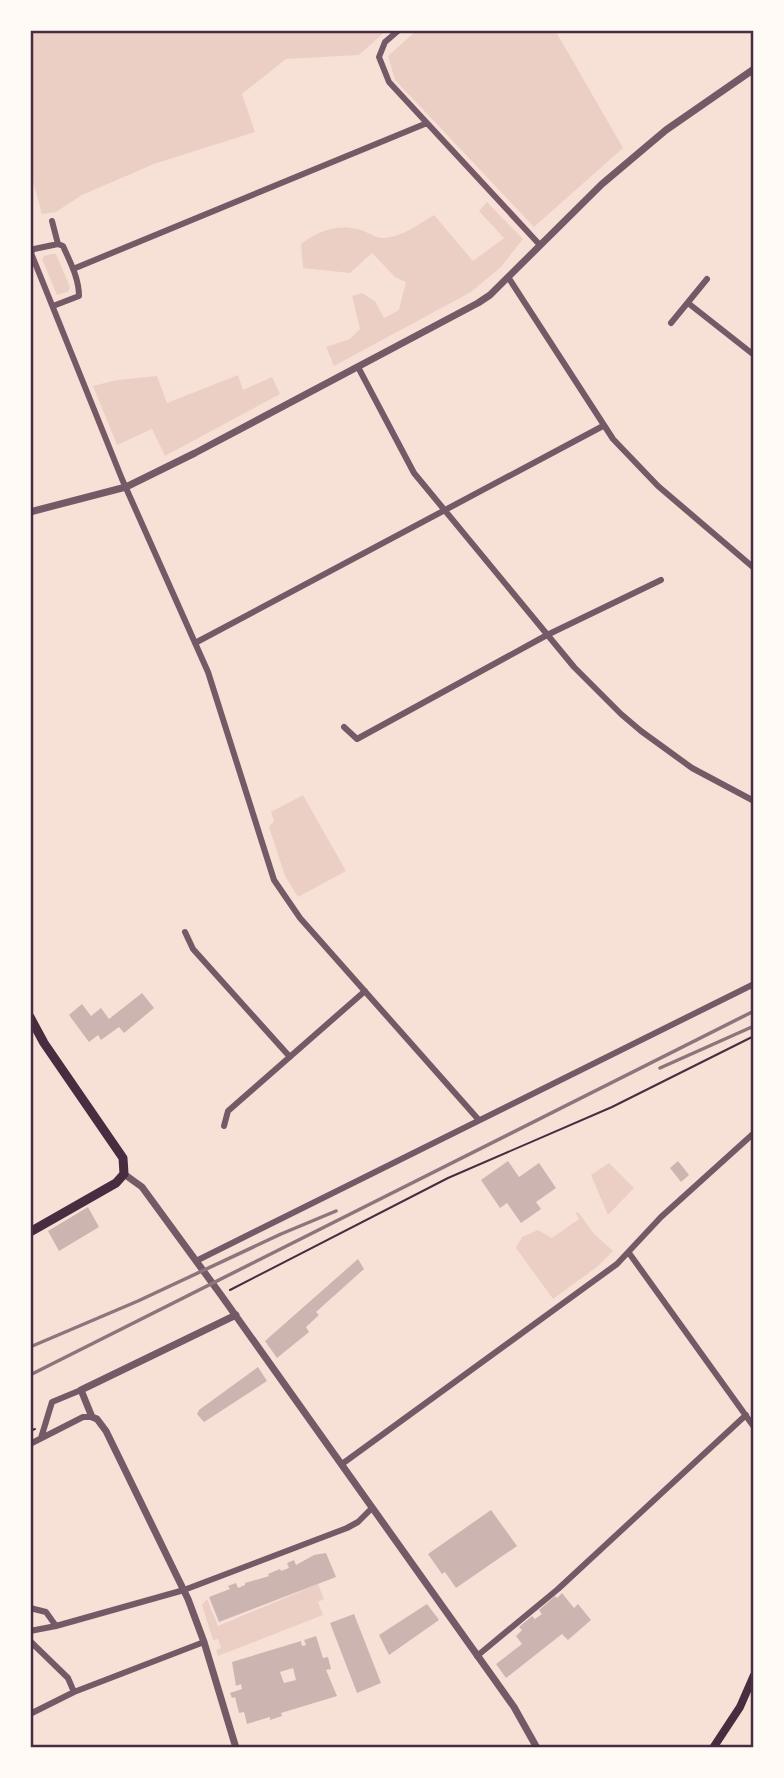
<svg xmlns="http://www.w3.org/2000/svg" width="784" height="1778" font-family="'Exo 2',sans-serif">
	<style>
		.green { fill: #ebcfc5 }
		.building { fill: #ccb4b1; fill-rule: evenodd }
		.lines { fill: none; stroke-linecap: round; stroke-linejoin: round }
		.path { stroke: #4a2c40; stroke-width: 2 }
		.minor { stroke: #755966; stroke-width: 6 }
		.tertiary { stroke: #755966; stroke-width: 7 }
		.secondary { stroke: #4a2c40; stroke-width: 8 }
		.primary { stroke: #4a2c40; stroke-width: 9 }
		.rail { stroke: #8f747c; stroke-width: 3.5 }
		.neatline { fill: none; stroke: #4a2c40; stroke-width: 2.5 }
	</style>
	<rect width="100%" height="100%" fill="#f7e1d7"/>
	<path class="green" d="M30,30H387L359,55L286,59L242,94L255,132L154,164L82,195L56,212L42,214L30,171Z
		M417,30H555L623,148L534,227L395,80L388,56Z
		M487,202L523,239L501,267L471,292L334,366L326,347L350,339L360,329L352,296L362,293L375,301L384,318L399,310L406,282L395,277L372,253L350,273L303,268L301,244C317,231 337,224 358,229C366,231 375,238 384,238C402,237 419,224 434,215L473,261L504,238L479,211Z
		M51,254H56L70,287L68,292L57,295L42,259L44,256Z
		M238,375L243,390L272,377L280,394L165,456L152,429L117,445L93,386L117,380L157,376L167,403Z
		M303,795L346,871L298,897L285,876L269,827L274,821L271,812Z
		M609,1163L634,1188L608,1215L591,1175Z
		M575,1212L579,1213L594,1234L613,1251L598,1266L553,1299L516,1248L522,1237L538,1230L552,1238L579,1219Z
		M318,1584L324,1599L318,1602L323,1615L218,1656L216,1650L221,1648L218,1639L213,1640L202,1605L207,1599L218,1626Z"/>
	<path class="building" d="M142,993L154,1008L124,1033L119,1027L101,1040L98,1035L89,1042L69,1015L82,1004L91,1016L101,1008L109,1019Z
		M508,1161L519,1177L539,1163L556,1188L536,1202L541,1209L521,1223L507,1203L500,1208L481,1180Z
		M678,1161L689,1175L681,1182L670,1168Z
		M88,1207L99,1227L59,1251L48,1231Z
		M358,1259L364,1269L316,1312L319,1315L306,1327L309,1332L277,1358L265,1341Z
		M258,1367L267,1381L204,1422L197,1414L199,1410Z
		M491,1510L517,1546L456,1588L445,1572L442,1574L428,1554Z
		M326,1553L336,1577L219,1622L209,1597L230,1589L228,1586L236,1583L238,1588L245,1585V1583L269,1576L268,1574L280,1569L281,1571L289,1568L287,1563L294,1560L296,1565L314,1555Z
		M562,1593L574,1608L578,1604L591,1620L568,1640L562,1634L506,1678L496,1664L522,1644L516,1636L522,1630L519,1627L532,1616L535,1619L542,1614L539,1610L555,1596L557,1598Z
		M427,1604L439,1620L389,1655L379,1635Z
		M354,1614L381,1683L357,1693L330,1623Z
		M316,1636L323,1658L328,1657L331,1669L326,1670L337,1696L281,1713L282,1716L270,1720V1717L247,1724L244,1712L239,1713L235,1697L232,1698L230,1693L242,1689L241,1684L236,1686L232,1662L301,1641L302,1646L306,1645L304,1640ZM293,1668L296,1680L284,1683L280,1672Z"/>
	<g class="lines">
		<path class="path" d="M230,1290L448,1178L612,1107L754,1036
			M30,1431L35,1429"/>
		<path class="minor" d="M399,30L385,42L379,57L389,82L539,244
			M52,221L58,244
			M30,253L34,249L58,244
			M31,253L122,479L208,672L274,880L300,918L478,1119
			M73,269L427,123
			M508,277L613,439L658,486L754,568
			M688,303L754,355
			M53,306L79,296C79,278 70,262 63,246L58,244
			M671,323L707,279
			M358,367L414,473L574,667L621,714L641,731L692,768L754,801
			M195,643L603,426
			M344,727L357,739L547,635L661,580
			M185,932L193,949L290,1057
			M224,1126L228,1111L365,991
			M629,1253L754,1427
			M196,1261L754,984
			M41,1438L52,1402L81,1390
			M30,1444L83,1417H92
			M342,1464L617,1264L661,1217L754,1133
			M30,1608L46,1612L56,1626
			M30,1631L56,1626L184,1590L347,1528L358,1522L372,1508
			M30,1641L68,1678L74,1692
			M477,1656L558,1589L746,1415
			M30,1714L74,1692L204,1642"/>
		<path class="tertiary" d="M30,512L126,487L195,453L478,303L490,295L602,184L666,130L754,69
			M124,1174L142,1187L221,1295L514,1707L537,1748
			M236,1315L81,1390L92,1417L97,1419L106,1431L188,1599L204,1642L236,1748"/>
		<path class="secondary" d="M713,1748L740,1707L754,1675"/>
		<path class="primary" d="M30,1017L44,1043L123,1158L124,1174L116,1183L30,1232"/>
		<path class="rail" d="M660,1068L754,1026
			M30,1347L138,1301L281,1234L336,1211
			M30,1375L754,1011"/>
	</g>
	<rect width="784" height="1778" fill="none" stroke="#fffaf5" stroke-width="63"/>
	<rect x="32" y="32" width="720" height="1714" class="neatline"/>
</svg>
